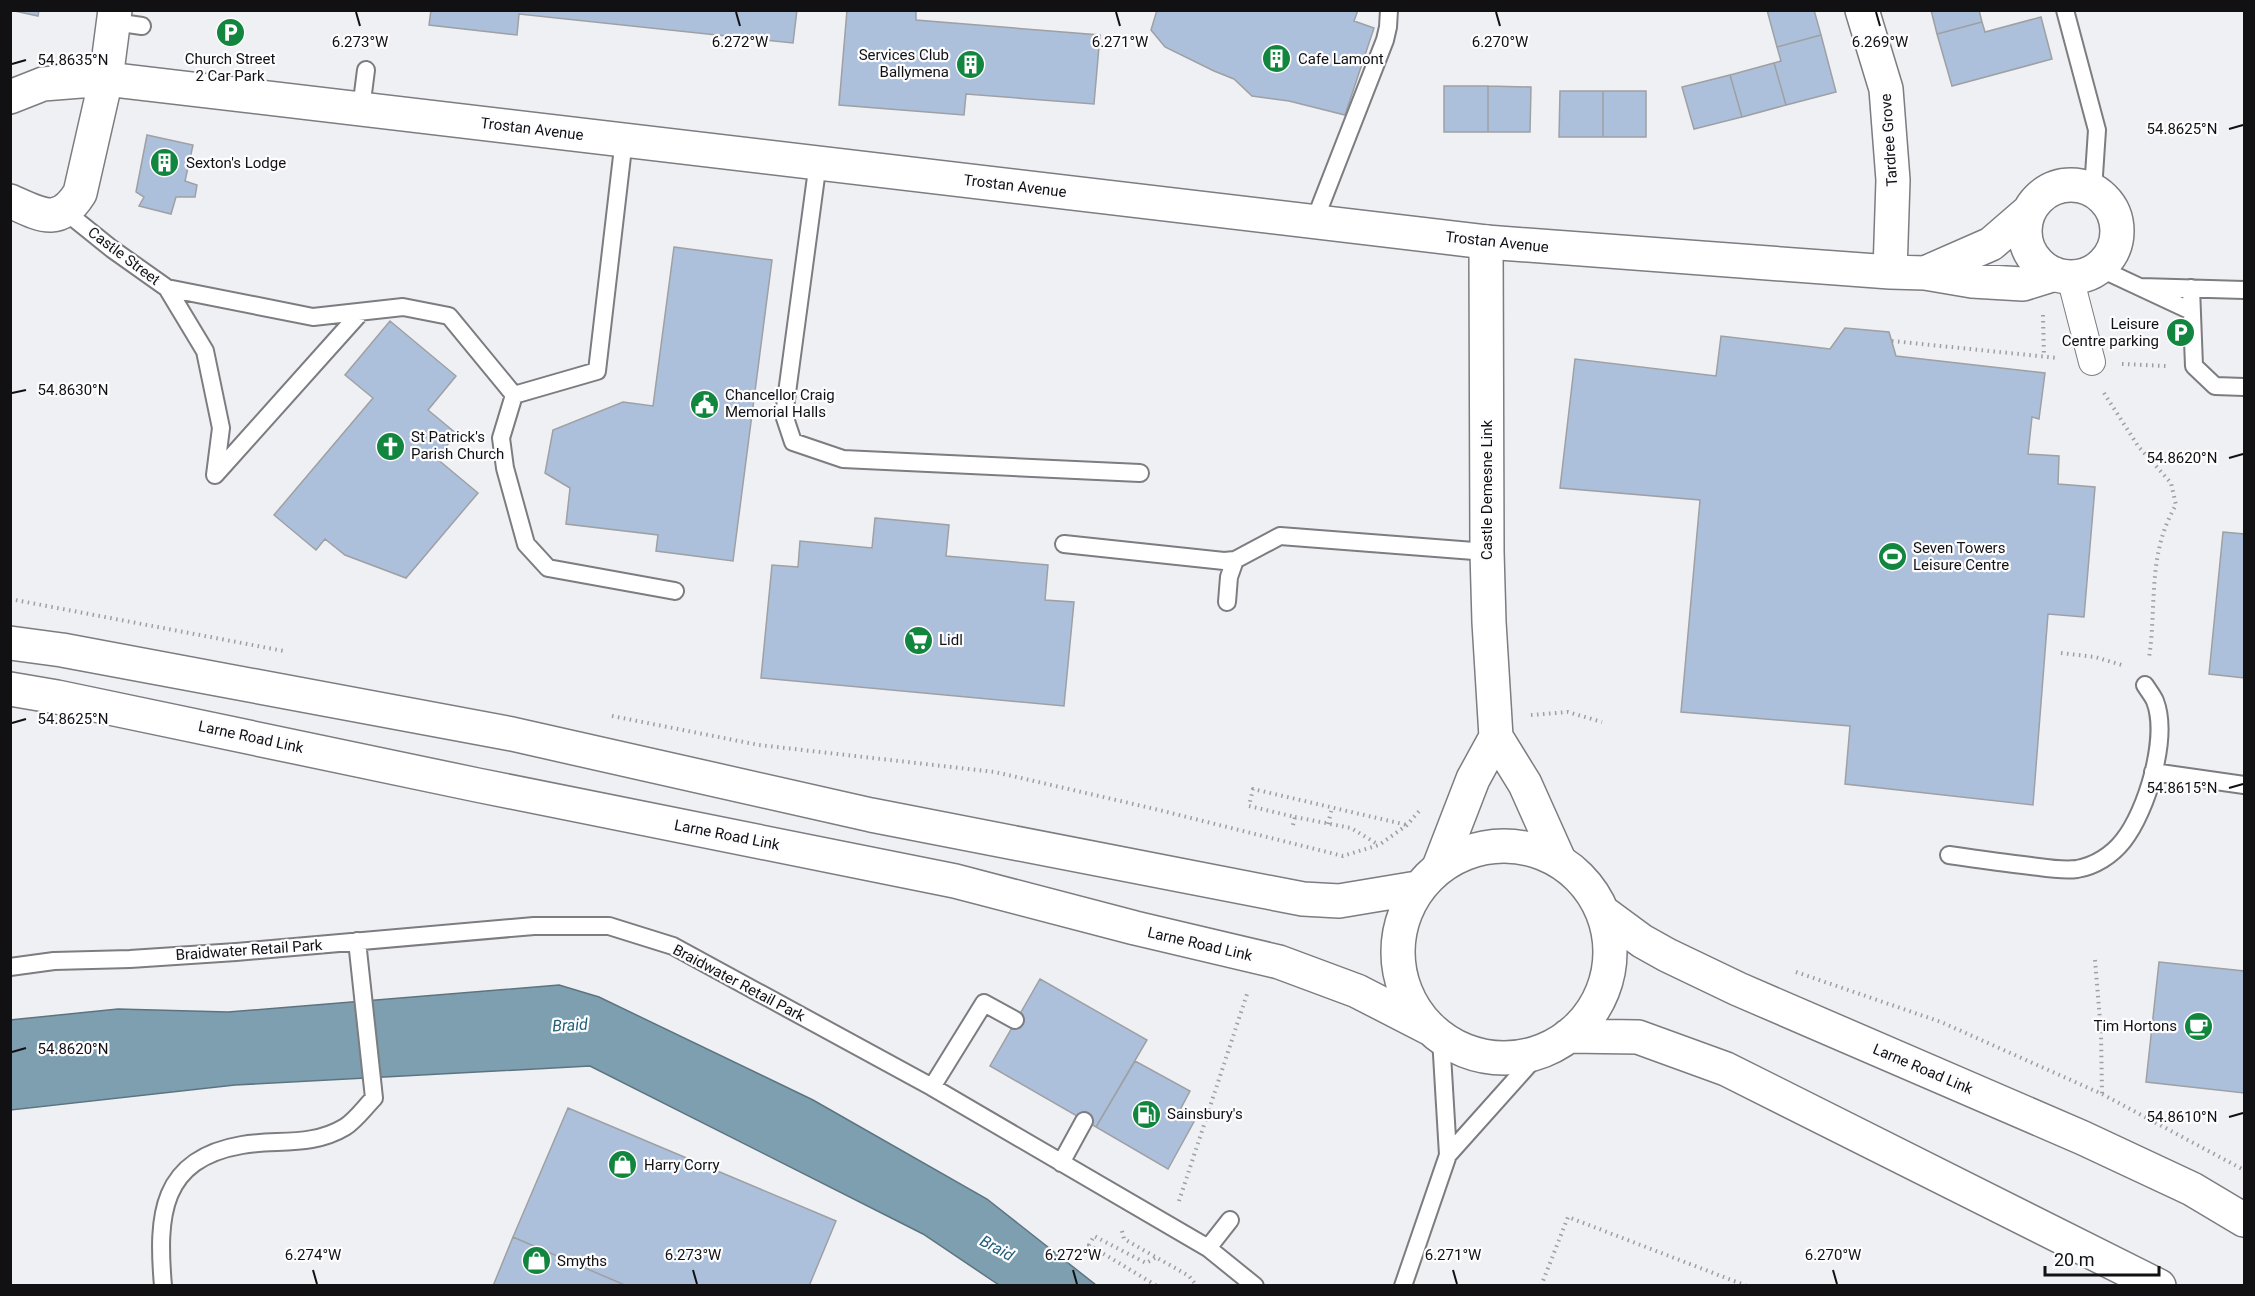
<svg xmlns="http://www.w3.org/2000/svg" width="2255" height="1296" font-family="Roboto,sans-serif">
	<style>
		.water { fill: #7d9faf; stroke: #5d7480; stroke-width: 1.5 }
		.building { fill: #acc0db; stroke: #9ea0a4; stroke-width: 1.5 }
		.lines { fill: none; stroke-linecap: round; stroke-linejoin: round }
		.service-casing { stroke: #7c7c81; stroke-width: 20 }
		.pedestrian-casing { stroke: #7c7c81; stroke-width: 28 }
		.minor-casing { stroke: #7c7c81; stroke-width: 36 }
		.tertiary-casing { stroke: #7c7c81; stroke-width: 36 }
		.primary-casing { stroke: #7c7c81; stroke-width: 36 }
		.path { stroke: #9e9fa2; stroke-width: 4; stroke-dasharray: 1.5 4.5; stroke-linecap: butt }
		.service { stroke: #fff; stroke-width: 16 }
		.pedestrian { stroke: #fff; stroke-width: 26 }
		.minor { stroke: #fff; stroke-width: 33 }
		.tertiary { stroke: #fff; stroke-width: 33 }
		.primary { stroke: #fff; stroke-width: 33 }
		.ticks { fill: none; stroke: #111113; stroke-width: 2 }
		.labels { text-anchor: middle; dominant-baseline: central; stroke-width: 4.5; stroke-linejoin: round; paint-order: stroke }
		.poi-label { font-size: 15px; fill: #111113; stroke: #fdfdff; text-anchor: start }
		.street-label { font-size: 15px; fill: #111113; stroke: #fdfdff }
		.water-label { font-size: 16px; font-style: italic; fill: #225e77; stroke: #fdfdff }
		.ticks-label { font-size: 15px; text-anchor: middle; fill: #111113; stroke: #fdfdff; stroke-width: 4.5; stroke-linejoin: round; paint-order: stroke }
	</style>
	<rect width="100%" height="100%" fill="#eff0f4"/>
	<path class="water" d="M559,985L599,997L813,1100L987,1199L1096,1285H999L923,1234L590,1066L235,1085L11,1110L10,1020L118,1009L228,1012Z"/>
	<path class="building" d="M10,10H39L38,16Z
		M431,10H797L793,43L519,14L517,35L429,25Z
		M847,10H916V20L1100,35L1094,104L966,94L964,115L839,105Z
		M1157,10H1358L1354,21L1374,28L1345,115L1289,101L1252,96L1234,79L1214,71L1165,47L1151,30Z
		M1767,10H1814L1821,35L1777,47Z
		M1931,10H1979L1982,22L1937,34Z
		M2041,17L2052,59L1952,86L1937,34L1982,22L1985,32Z
		M1821,35L1836,92L1786,105L1774,63L1781,61L1777,47Z
		M1774,63L1786,105L1742,117L1730,75Z
		M1730,75L1742,117L1694,129L1682,87Z
		M1444,86H1488V132H1444Z
		M1488,86L1531,87L1530,132H1488Z
		M1560,91H1603V137H1559Z
		M1603,91H1646V137H1603Z
		M147,135L193,145L185,181L197,185L195,197H176L171,214L139,206L144,197L136,192Z
		M674,247L772,260L733,561L656,551L658,535L566,524L570,488L545,473L553,430L623,402L653,406Z
		M390,321L456,376L428,410L457,434L436,458L478,493L406,578L345,555L325,539L316,550L274,515L373,398L345,375Z
		M1845,328L1889,332L1896,356L2045,373L2039,419L2032,417L2028,454L2059,456L2058,484L2095,487L2084,617L2048,614L2033,805L1845,784L1850,726L1681,712L1700,500L1560,488L1575,359L1716,376L1721,336L1830,349Z
		M875,518L949,525L946,556L1048,565L1045,600L1074,602L1064,706L761,678L772,565L798,567L800,541L872,548Z
		M2223,532L2244,534V678L2209,674Z
		M2159,962L2244,971V1093L2146,1082Z
		M1040,979L1147,1040L1096,1127L990,1066Z
		M1135,1061L1190,1091L1180,1110L1196,1118L1168,1169L1096,1127Z
		M568,1108L836,1221L809,1286H627L513,1237Z
		M513,1237L627,1286H493Z"/>
	<g class="lines">
		<defs>
			<path id="service" d="M2065,10L2097,130L2093,190
				M114,22L142,26
				M361,109L366,70
				M818,162L784,415L793,442L843,459L1140,473
				M66,212L112,249L167,288L205,351L221,428L215,475
				M1314,222L1385,40L1388,27L1389,10
				M2099,268L2191,311
				M2141,287L2244,290
				M167,288L313,317L403,307L449,316L514,395L597,371L624,139
				M2191,288L2194,366L2215,386L2244,387
				M514,395L501,438L505,468L526,544L548,568L675,591
				M215,475L361,312
				M1064,544L1224,561L1235,560L1280,536L1487,552
				M1227,602L1229,577L1235,560
				M2153,772L2244,785
				M1949,855C1976,859 2004,863 2031,866C2046,868 2062,871 2077,869C2095,866 2112,855 2123,841C2147,811 2169,737 2155,701C2153,696 2148,690 2145,685
				M10,967L54,961L130,959L236,952L534,926H609L673,946L932,1087L1208,1248L1255,1286
				M932,1087L984,1003L1015,1020
				M1448,1155L1541,1051
				M1061,1163L1084,1121
				M1208,1248L1230,1220
				M163,1286C157,1216 160,1159 242,1145C277,1139 312,1147 345,1127C356,1120 365,1107 374,1098L357,941
				M1403,1286L1448,1155L1441,1038"/>
			<path id="pedestrian" d="M2070,277L2092,362"/>
			<path id="minor" d="M1862,10L1886,89L1893,180L1890,272
				M106,79L115,10
				M2025 231a46 46 0 1 1 92 0a46 46 0 1 1-92 0Z
				M1486,242L1890,272L1925,273L1972,281L2023,284L2055,274
				M1925,273L1991,244L2028,212"/>
			<path id="tertiary" d="M10,97L43,84L106,79L1486,242L1487,552L1489,622L1496,737L1525,784L1559,860
				M10,201C41,215 59,227 80,193L106,79
				M1439,867L1473,779L1496,737"/>
			<path id="primary" d="M10,643L62,650L512,734L871,815L1303,899L1339,901L1417,888
				M10,689L57,697L477,785L955,881L1135,928L1279,962L1357,991L1429,1028
				M1398 952a106 106 0 1 1 212 0a106 106 0 1 1-212 0Z
				M1604,913L1642,941L1667,955L1738,989L2083,1138L2192,1189L2244,1220
				M1568,1036L1638,1037L1726,1069L2159,1286"/>
		</defs>
		<use href="#service" class="service-casing"/>
		<use href="#pedestrian" class="pedestrian-casing"/>
		<use href="#minor" class="minor-casing"/>
		<use href="#tertiary" class="tertiary-casing"/>
		<use href="#primary" class="primary-casing"/>
		<path class="path" d="M2043,315L2044,357
			M1892,341L2058,358
			M2122,364L2166,366
			M2104,393L2138,446L2171,483L2176,505C2147,554 2157,605 2149,658
			M10,599L284,651
			M2061,653L2095,657L2125,666
			M1531,715L1568,712L1602,722
			M612,716L759,745L995,772L1155,809L1343,856L1379,845L1407,825L1421,809
			M1295,817L1351,828L1379,845
			M1328,824L1332,808
			M1293,825L1295,817L1249,806L1253,789L1407,825
			M2095,960L2101,1032L2102,1094
			M1796,972L1941,1022L2102,1094L2244,1170
			M1179,1201L1248,991
			M1122,1231L1124,1239L1189,1276L1197,1286
			M1155,1258L1146,1263L1094,1236L1089,1245L1157,1286
			M1541,1286L1568,1217L1747,1286"/>
		<use href="#service" class="service"/>
		<use href="#pedestrian" class="pedestrian"/>
		<use href="#minor" class="minor"/>
		<use href="#tertiary" class="tertiary"/>
		<use href="#primary" class="primary"/>
	</g>
	<path class="ticks" d="M356,12L360,26M736,12L740,26M1116,12L1120,26M1496,12L1500,26M1876,12L1880,26M12,64L26,60M2229,129L2243,125M12,393L26,390M2229,458L2243,454M12,723L26,719M2229,788L2243,784M12,1052L26,1048M2229,1117L2243,1113M313,1270L317,1284M693,1270L697,1284M1073,1270L1077,1284M1453,1270L1457,1284M1833,1270L1837,1284"/>
	<defs>
		<symbol id="parking-disc" viewBox="-11 -11 22 22"><circle r="9.5" fill="#12853e" stroke="#fdfdff"/><path d="M-3.5-5.5H1a3.5 3.5 0 0 1 0 7H-1V5.5H-3.5ZM-1-3.4V-.6H.8a1.4 1.4 0 0 0 0-2.8Z" fill="#fff"/></symbol>
		<symbol id="building-disc" viewBox="-11 -11 22 22"><circle r="9.5" fill="#12853e" stroke="#fdfdff"/><path d="M-4-6H4V6H1V3H-1V6H-4ZM-2.5-4.3h1.7v1.8h-1.7ZM.8-4.3h1.7v1.8H.8ZM-2.5-1h1.7V.8h-1.7ZM.8-1h1.7V.8H.8Z" fill="#fff"/></symbol>
		<symbol id="civic-disc" viewBox="-11 -11 22 22"><circle r="9.5" fill="#12853e" stroke="#fdfdff"/><path d="M-.6-6.5H3V-4.5H.6V-3L4-1V1h2V6H-6V1h2V-1L-.6-3ZM-1.2 2.5V6h2.4V2.5Z" fill="#fff"/></symbol>
		<symbol id="church-disc" viewBox="-11 -11 22 22"><circle r="9.5" fill="#12853e" stroke="#fdfdff"/><path d="M-1.2-6h2.4v3.5h3.3v2.4h-3.3V6h-2.4V-.1h-3.3v-2.4h3.3Z" fill="#fff"/></symbol>
		<symbol id="stadium-disc" viewBox="-11 -11 22 22"><circle r="9.5" fill="#12853e" stroke="#fdfdff"/><path d="M0-5a6.5 5 0 1 0 0 10a6.5 5 0 1 0 0-10ZM-3.5-1.8h7v3.6h-7Z" fill="#fff"/></symbol>
		<symbol id="supermarket-disc" viewBox="-11 -11 22 22"><circle r="9.5" fill="#12853e" stroke="#fdfdff"/><path d="M-6-5.5h2.5l.6 2H6L4.5 2H-2.5L-4.4-4H-6ZM-1.5 3.2a1.3 1.3 0 1 0 .1 0ZM3 3.2a1.3 1.3 0 1 0 .1 0Z" fill="#fff"/></symbol>
		<symbol id="cafe-disc" viewBox="-11 -11 22 22"><circle r="9.5" fill="#12853e" stroke="#fdfdff"/><path d="M-5.5-4.5H6V0H3Q3 3.5 0 3.5H-2.5Q-5.5 3.5-5.5 0ZM3-3.2v2h1.7v-2ZM-6 4.5H4V6H-6Z" fill="#fff"/></symbol>
		<symbol id="fuel-disc" viewBox="-11 -11 22 22"><circle r="9.5" fill="#12853e" stroke="#fdfdff"/><path d="M-5.5-6h7V0h2V4h1.3V-2.5L3-4.5l.8-.8L6-3V5H2.5V1h-1V6h-7ZM-4.2-4.7v3.2H.2V-4.7Z" fill="#fff"/></symbol>
		<symbol id="shop-disc" viewBox="-11 -11 22 22"><circle r="9.5" fill="#12853e" stroke="#fdfdff"/><path d="M-5-2.5h2.3a2.7 3.5 0 0 1 5.4 0H5L5.5 6h-11ZM-1.5-2.5h3a1.5 2.3 0 0 0-3 0Z" fill="#fff"/></symbol>
	</defs>
	<g fill-rule="evenodd">
		<use href="#parking-disc" x="214" y="16" width="33" height="33"/>
		<use href="#building-disc" x="1260" y="42" width="33" height="33"/>
		<use href="#building-disc" x="954" y="48" width="33" height="33"/>
		<use href="#building-disc" x="148" y="146" width="33" height="33"/>
		<use href="#parking-disc" x="2164" y="316" width="33" height="33"/>
		<use href="#civic-disc" x="688" y="388" width="33" height="33"/>
		<use href="#church-disc" x="374" y="430" width="33" height="33"/>
		<use href="#stadium-disc" x="1876" y="540" width="33" height="33"/>
		<use href="#supermarket-disc" x="902" y="624" width="33" height="33"/>
		<use href="#cafe-disc" x="2182" y="1010" width="33" height="33"/>
		<use href="#fuel-disc" x="1130" y="1098" width="33" height="33"/>
		<use href="#shop-disc" x="606" y="1148" width="33" height="33"/>
		<use href="#shop-disc" x="520" y="1244" width="33" height="33"/>
	</g>
	<g class="labels">
		<g class="poi-label">
			<text x="949" y="55" text-anchor="end">Services Club<tspan x="949" dy="17">Ballymena</tspan></text>
			<text x="230" y="59" text-anchor="middle">Church Street<tspan x="230" dy="17">2 Car Park</tspan></text>
			<text x="1298" y="59">Cafe Lamont</text>
			<text x="186" y="163">Sexton's Lodge</text>
			<text x="2159" y="324" text-anchor="end">Leisure<tspan x="2159" dy="17">Centre parking</tspan></text>
			<text x="725" y="395">Chancellor Craig<tspan x="725" dy="17">Memorial Halls</tspan></text>
			<text x="411" y="437">St Patrick's<tspan x="411" dy="17">Parish Church</tspan></text>
			<text x="1913" y="548">Seven Towers<tspan x="1913" dy="17">Leisure Centre</tspan></text>
			<text x="939" y="640">Lidl</text>
			<text x="2177" y="1026" text-anchor="end">Tim Hortons</text>
			<text x="1167" y="1114">Sainsbury's</text>
			<text x="644" y="1165">Harry Corry</text>
			<text x="557" y="1261">Smyths</text>
		</g>
		<g class="street-label">
			<text transform="translate(532 129) rotate(7)">Trostan Avenue</text>
			<text transform="translate(1889 140) rotate(-94)">Tardree Grove</text>
			<text transform="translate(1015 186) rotate(7)">Trostan Avenue</text>
			<text transform="translate(1497 242) rotate(6)">Trostan Avenue</text>
			<text transform="translate(124 256) rotate(37)">Castle Street</text>
			<text transform="translate(1487 490) rotate(-90)">Castle Demesne Link</text>
			<text transform="translate(251 737) rotate(12)">Larne Road Link</text>
			<text transform="translate(727 835) rotate(11)">Larne Road Link</text>
			<text transform="translate(1200 944) rotate(13)">Larne Road Link</text>
			<text transform="translate(249 950) rotate(-4)">Braidwater Retail Park</text>
			<text transform="translate(739 983) rotate(28)">Braidwater Retail Park</text>
			<text transform="translate(1923 1069) rotate(23)">Larne Road Link</text>
		</g>
		<g class="water-label">
			<text transform="translate(570 1025) rotate(-3)">Braid</text>
			<text transform="translate(997 1248) rotate(29)">Braid</text>
		</g>
	</g>
	<g class="ticks-label">
		<text x="360" y="47">6.273°W</text>
		<text x="740" y="47">6.272°W</text>
		<text x="1120" y="47">6.271°W</text>
		<text x="1500" y="47">6.270°W</text>
		<text x="1880" y="47">6.269°W</text>
		<text x="73" y="65">54.8635°N</text>
		<text x="2182" y="134">54.8625°N</text>
		<text x="73" y="395">54.8630°N</text>
		<text x="2182" y="463">54.8620°N</text>
		<text x="73" y="724">54.8625°N</text>
		<text x="2182" y="793">54.8615°N</text>
		<text x="73" y="1054">54.8620°N</text>
		<text x="2182" y="1122">54.8610°N</text>
		<text x="313" y="1260">6.274°W</text>
		<text x="693" y="1260">6.273°W</text>
		<text x="1073" y="1260">6.272°W</text>
		<text x="1453" y="1260">6.271°W</text>
		<text x="1833" y="1260">6.270°W</text>
	</g>
	<rect width="2255" height="1296" fill="none" stroke="#111113" stroke-width="24"/>
	<path d="M2045 1266v9h114v-9" fill="none" stroke="#111113" stroke-width="3"/>
	<text x="2054" y="1266" font-size="18" fill="#111113" stroke="#fdfdff" stroke-width="4.5" paint-order="stroke">20 m</text>
</svg>
